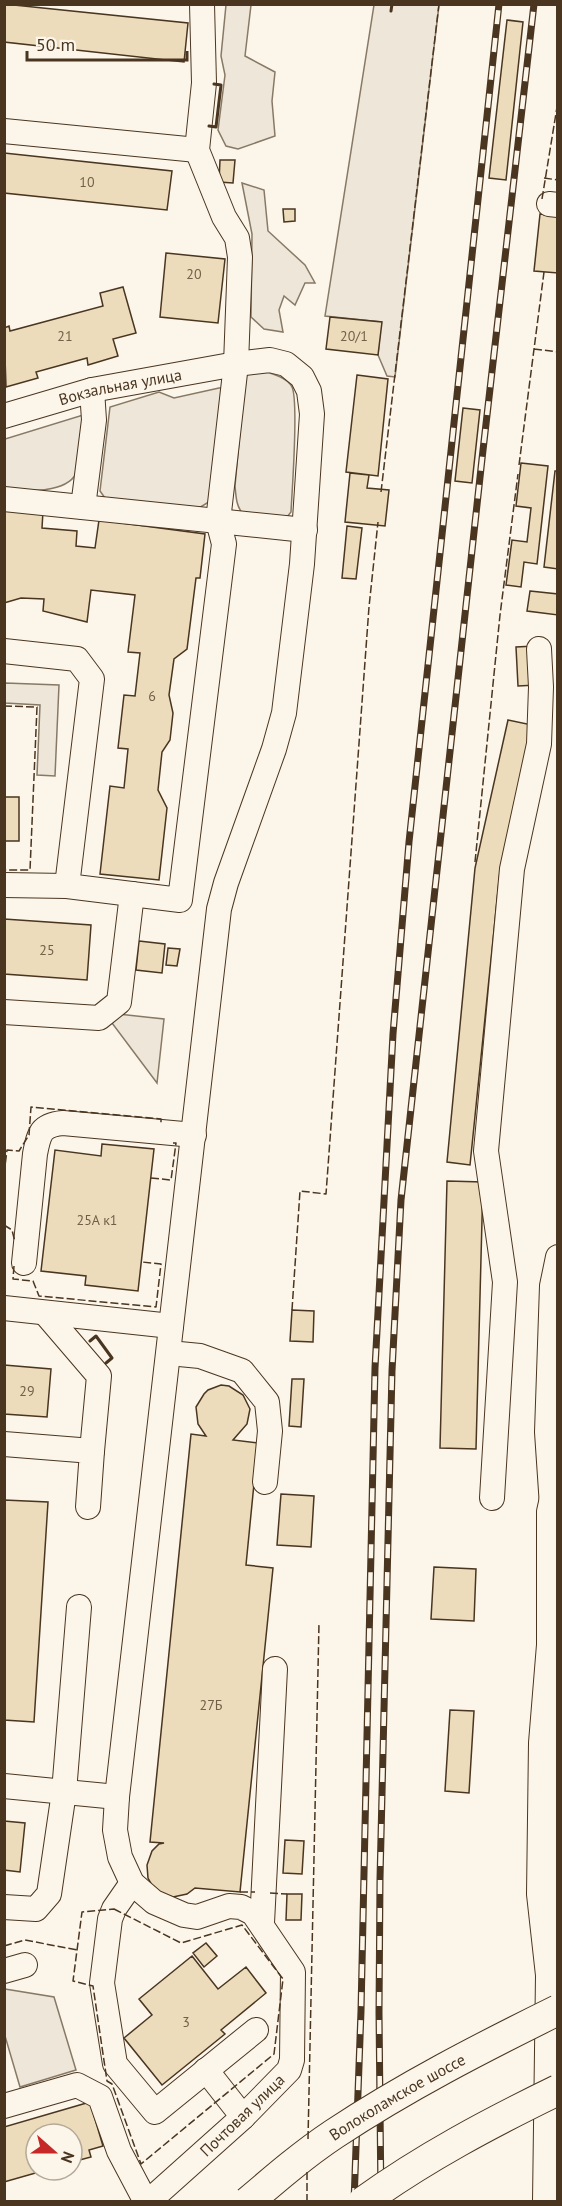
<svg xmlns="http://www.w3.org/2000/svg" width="562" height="2206" font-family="'PT Sans',sans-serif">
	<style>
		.green { fill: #ede6d9; stroke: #887966; stroke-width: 1.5 }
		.building { fill: #ecdcbc; stroke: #4a3520; stroke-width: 1.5 }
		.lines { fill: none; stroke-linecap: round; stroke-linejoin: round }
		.minor-casing { stroke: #4a3520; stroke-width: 26 }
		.major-casing { stroke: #4a3520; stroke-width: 32 }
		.minor { stroke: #fbf6e9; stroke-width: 24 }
		.major { stroke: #fbf6e9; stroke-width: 30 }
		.rail-casing { stroke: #4a3520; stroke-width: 7 }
		.rail { stroke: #fbf6e9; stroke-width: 4.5; stroke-dasharray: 14; stroke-linecap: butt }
		.major-bridge-casing { stroke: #4a3520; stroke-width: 32; stroke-linecap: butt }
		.major-bridge { stroke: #fbf6e9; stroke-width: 30 }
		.fence { stroke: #4a3520; stroke-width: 1.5; stroke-dasharray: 8 3; stroke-linecap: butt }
		.wall { stroke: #4a3520; stroke-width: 3 }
		.labels { text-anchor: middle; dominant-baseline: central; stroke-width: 4.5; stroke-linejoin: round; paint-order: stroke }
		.number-label { font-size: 14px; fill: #725f47 }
		.street-label { font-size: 16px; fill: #4a3520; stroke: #fbf6e9 }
	</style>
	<rect width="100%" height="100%" fill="#fbf6e9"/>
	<path class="green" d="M226,5H251L245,56L275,72L272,101L275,136L238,149L226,146L218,130L225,75L221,56Z
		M374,5H439L395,377L387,376L378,355L381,322L325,316Z
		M242,183L264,190L268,231L305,265L315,283H305L295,305L284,296L279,310L283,332L264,329L251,317L252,234Z
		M251,369C264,371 286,375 292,387C299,402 292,490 291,512L287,517L243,514C236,506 236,496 235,486L245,376Z
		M219,388H224L212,500L199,508L105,498L100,491L110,407L159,392L174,398Z
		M83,415C81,433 82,454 77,471C70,494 23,491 5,492V439Z
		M5,683L59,685L55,776L37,775L40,705L5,703Z
		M118,1014L164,1019L157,1083L112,1023Z
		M5,1989L54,1997L76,2070L20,2087L5,2036Z"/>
	<path class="building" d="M4,4L188,23L184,62L4,42Z
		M507,20L523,22L506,180L489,178Z
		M4,153L172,171L167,210L4,193Z
		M220,160H235L233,183L219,182Z
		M283,209H295V221L284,222Z
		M540,214L558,216V273L534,271Z
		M166,253L225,259L218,323L160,317Z
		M123,287L136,333L113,339L118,356L88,365L87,358L36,372L38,378L6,387L4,328L9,326L10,331L103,306L100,293Z
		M330,317L382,322L378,355L326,349Z
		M357,375L388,379L378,476L346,472Z
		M463,408L480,410L472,483L455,481Z
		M521,463L548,466L537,564L524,562L521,587L506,585L512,540L527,542L531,508L516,506Z
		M555,471H558V569L544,567Z
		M350,473L369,475L367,488L389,490L385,526L345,522Z
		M4,510L43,511L42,528L77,531L76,546L95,548L99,520L205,534L200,578H196L187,649L174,659L169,695L173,713L170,740L162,752L158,790L167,808L159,880L100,874L110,786L124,788L128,749L118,748L124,695L135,696L140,653L128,652L135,595L91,590L87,622L43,611L44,599L21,598L4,603Z
		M347,526L362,528L356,579L342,578Z
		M530,591L558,594V615L527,611Z
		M535,646L537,685L518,686L516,647Z
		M508,720L532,725L500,871L470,1165L447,1162L475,868Z
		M4,797H19V841H4Z
		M4,919L91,925L87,980L4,974Z
		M139,941L165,944L162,973L136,970Z
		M168,948L180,949L177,966L166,965Z
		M102,1144L154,1149L138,1291L85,1285L86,1276L41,1271L55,1150L101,1156Z
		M447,1181L483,1182L476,1449L440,1448Z
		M292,1310L314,1311L313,1342L290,1341Z
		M4,1365L51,1369L47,1417L4,1414Z
		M292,1379H304L301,1427L289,1426Z
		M221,1385L229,1386L243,1395L250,1409L247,1424L233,1440L258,1443L246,1565L273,1568L240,1892L195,1888L187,1894L173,1897L164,1895L153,1887L148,1878L147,1865L152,1851L159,1844L164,1843L150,1842L191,1434L206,1436L198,1424L196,1407L204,1394L208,1390Z
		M281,1494L314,1496L311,1547L277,1545Z
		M4,1500L48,1502L34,1722L4,1720Z
		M434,1567L476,1569L474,1621L431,1619Z
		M450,1710L474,1711L469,1793L445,1791Z
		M4,1821L25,1823L20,1872L4,1870Z
		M285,1840L304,1841L302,1874L283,1873Z
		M287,1894H302L301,1920H286Z
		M206,1943L217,1956L204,1967L193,1953Z
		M192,1956L218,1989L246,1967L266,1993L221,2030L225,2034L162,2085L124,2038L152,2015L139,1999Z
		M90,2102L103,2146L89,2150L91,2157L72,2162V2134H36V2170H46L4,2182V2127Z"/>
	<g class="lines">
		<defs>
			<g id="minor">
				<path d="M4,131L197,150"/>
				<path d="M549,204L558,205"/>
				<path id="s1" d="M4,416L92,390L236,364L270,360L286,364L302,377L309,391L312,414L302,564L284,713L274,749L226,883L219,909L117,1797L115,1830L120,1857L132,1883L154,1902L184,1915L197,1917L229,1906L241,1907L253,1913L293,1972L292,2060L289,2070L243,2117L148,2202"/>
				<path d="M4,499L305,530"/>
				<path d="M83,507L94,420L92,390"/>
				<path d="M4,651L77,659L92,679L67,886L180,900L224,544L218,521L236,364L240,257L237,238L224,217L197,150L204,83L202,4"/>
				<path d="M4,885L67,886"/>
				<path d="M4,1012L99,1018L119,1002L132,894"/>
				<path d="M24,1263L35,1154C39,1133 41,1125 63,1123L194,1135"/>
				<path d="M4,1308L171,1326"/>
				<path d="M45,1313L99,1376L92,1451"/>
				<path d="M169,1353L200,1356L242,1371L267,1402L270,1431L265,1482"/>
				<path d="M4,1444L92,1451L88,1507"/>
				<path d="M492,1498L505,1282L486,1151L512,869L539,744L541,687L539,649"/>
				<path d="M552,1506L547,1432L552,1286L558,1257"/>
				<path d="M4,1786L117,1797"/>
				<path d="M132,1883L114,1909L110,1919L102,1983L115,2064L155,2112L256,2030"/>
				<path d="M4,1907L36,1909L49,1894L64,1792L79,1607"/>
				<path d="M262,1923L275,1669"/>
				<path d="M4,1971L25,1965"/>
				<path d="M206,2070L243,2117"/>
				<path d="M4,2106L77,2085L100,2097L119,2151L146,2202"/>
			</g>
			<path id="major" d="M548,2202L551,1975L542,1894L544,1743L552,1645V1512L558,1485"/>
		</defs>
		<use href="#minor" class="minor-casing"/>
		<use href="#major" class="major-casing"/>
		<use href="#minor" class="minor"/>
		<use href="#major" class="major"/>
		<defs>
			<path id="rail" d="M354,2202L361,2011L375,1368L393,1034L409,842L499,4
				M381,2202L379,2012L380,1879L392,1371L401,1200L482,459L534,4"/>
		</defs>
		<use href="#rail" class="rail-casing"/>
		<use href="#rail" class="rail"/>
		<defs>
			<g id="major-bridge">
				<path id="s2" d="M248,2202C276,2178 304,2154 334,2134C405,2087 481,2048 558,2010"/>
				<path d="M363,2202C424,2158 490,2123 558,2090"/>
			</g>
		</defs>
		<use href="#major-bridge" class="major-bridge-casing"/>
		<use href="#major-bridge" class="major-bridge"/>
		<path class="fence" d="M544,178L558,180
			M542,199L558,101
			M534,349L558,352
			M519,465L544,272
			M381,492L439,4
			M4,706L37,707L30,870H4
			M475,862L500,615L518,474
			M4,1174L7,1150L19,1151L29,1135L31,1107L161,1119V1123
			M151,1178L171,1180L176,1143H173
			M4,1225L12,1230L15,1242
			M14,1266L13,1279L33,1281L39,1296L156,1307L161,1264L142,1262
			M292,1310L300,1191L326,1194L369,607L378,522
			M240,1892H255
			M270,1893L287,1894
			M114,1909L181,1943L242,1925L283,1979L274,2054L141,2164L112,2084L107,2081L93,1986L73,1981L82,1912Z
			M4,1946L25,1940L77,1950
			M308,2139L319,1623
			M307,2202V2169"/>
		<path class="wall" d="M391,11L392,4
			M209,126L216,127L221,85L214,84
			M90,1341L96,1336L112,1358L106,1363"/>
	</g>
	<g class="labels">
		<g class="number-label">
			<text x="87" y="182">10</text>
			<text x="194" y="274">20</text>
			<text x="65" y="336">21</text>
			<text x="354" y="336">20/1</text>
			<text x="152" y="696">6</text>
			<text x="47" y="950">25</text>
			<text x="97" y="1220">25А к1</text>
			<text x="27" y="1391">29</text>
			<text x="211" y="1705">27Б</text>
			<text x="186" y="2022">3</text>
		</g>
		<g class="street-label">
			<text stroke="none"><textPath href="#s1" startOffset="120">Вокзальная улица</textPath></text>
			<text stroke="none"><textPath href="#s2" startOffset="183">Волоколамское шоссе</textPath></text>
			<text transform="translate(242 2115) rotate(-44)">Почтовая улица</text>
		</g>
	</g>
	<rect width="562" height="2206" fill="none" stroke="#4a3520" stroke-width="12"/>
	<g transform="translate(54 2152) rotate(111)"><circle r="28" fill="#fbf6e9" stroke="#b4a999" stroke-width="1.5"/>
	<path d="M0-4.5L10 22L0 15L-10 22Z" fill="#c62828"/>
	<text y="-9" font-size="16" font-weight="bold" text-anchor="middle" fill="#4a3520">N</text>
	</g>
	<path d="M27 51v9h160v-9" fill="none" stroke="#4a3520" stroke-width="3"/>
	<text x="36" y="51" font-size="18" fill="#4a3520" stroke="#fbf6e9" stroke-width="4.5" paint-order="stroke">50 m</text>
</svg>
